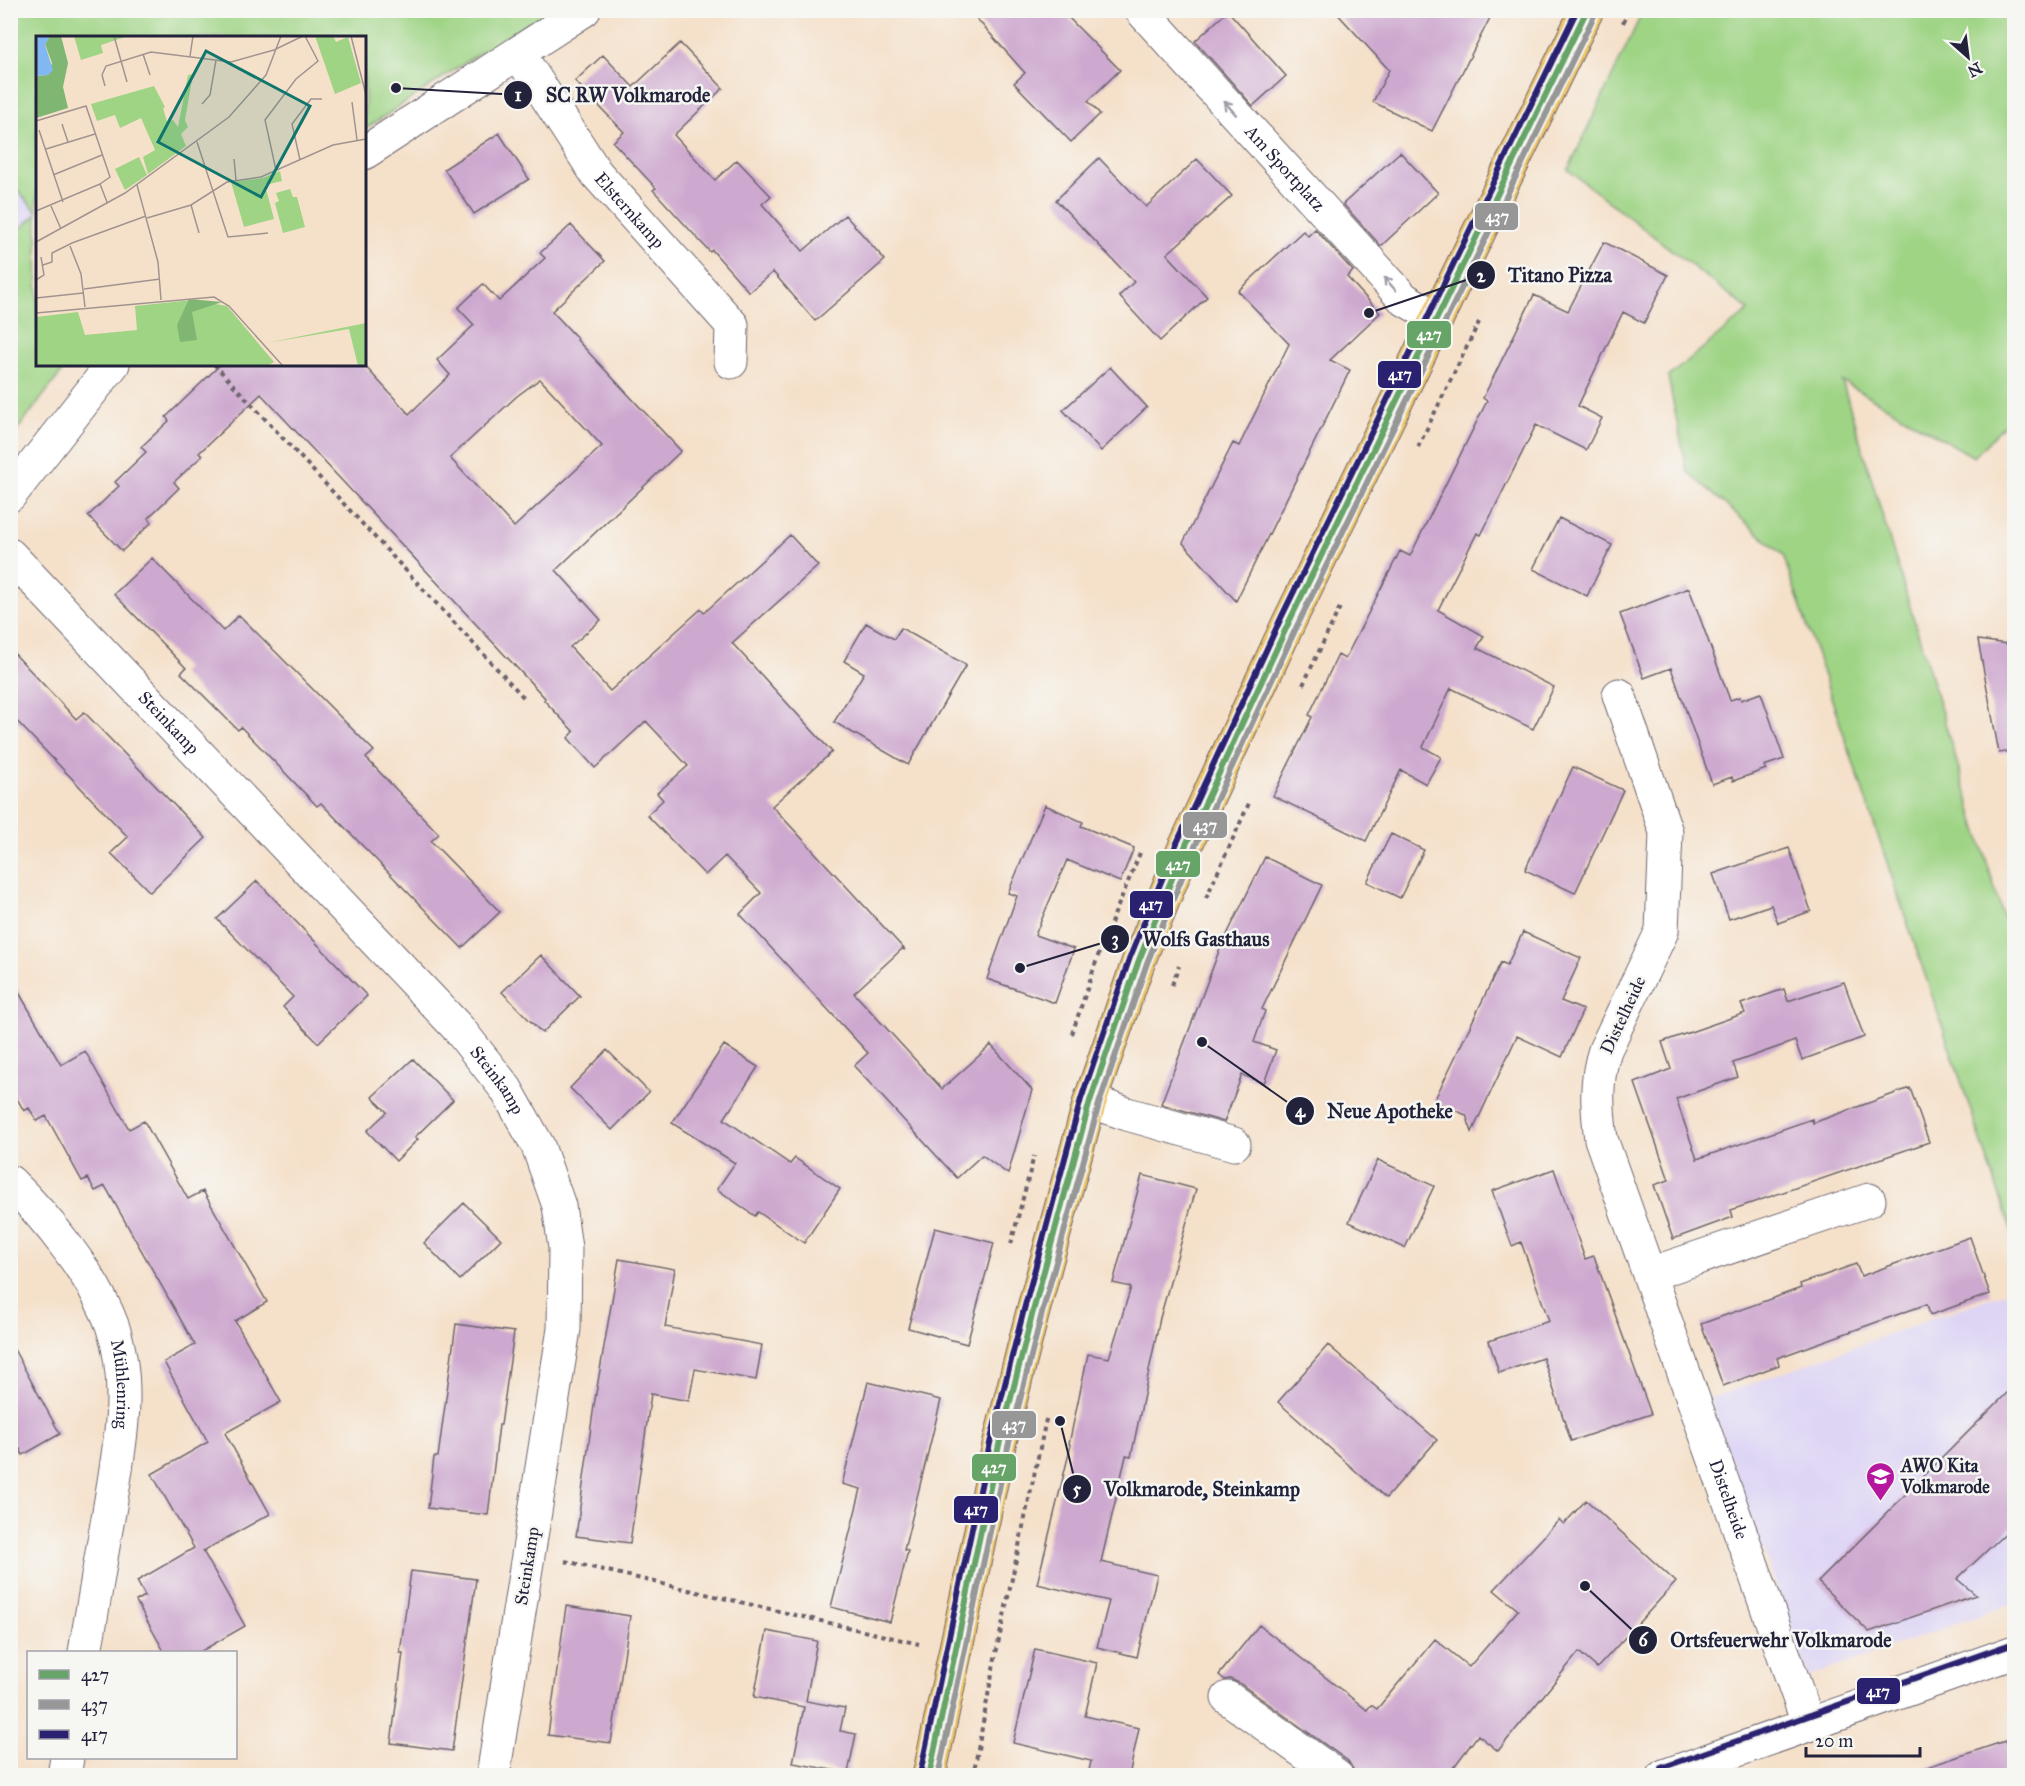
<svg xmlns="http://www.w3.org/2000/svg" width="2025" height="1786" font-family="'IM FELL Great Primer',serif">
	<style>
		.built { fill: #ded5f5 }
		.green { fill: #9fd485; stroke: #607b60; stroke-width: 1.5 }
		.building { fill: #cda8cf; fill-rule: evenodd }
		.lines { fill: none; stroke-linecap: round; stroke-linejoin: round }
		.minor-casing { stroke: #6c646d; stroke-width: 35 }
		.major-casing { stroke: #6c646d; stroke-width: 35 }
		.path { stroke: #6c646d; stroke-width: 4; stroke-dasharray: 4.5 4.5; stroke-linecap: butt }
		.minor { stroke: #fff; stroke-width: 33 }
		.major { stroke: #eec469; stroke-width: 33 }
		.bus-1-casing { stroke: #f6f6f2; stroke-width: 10 }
		.bus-2-casing { stroke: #f6f6f2; stroke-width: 10 }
		.bus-3-casing { stroke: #f6f6f2; stroke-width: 10 }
		.bus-1 { stroke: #66a467; stroke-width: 6 }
		.bus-2 { stroke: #979797; stroke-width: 6 }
		.bus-3 { stroke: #2b2171; stroke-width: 6 }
		.oneway { stroke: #9c9ca7 }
		.labels { text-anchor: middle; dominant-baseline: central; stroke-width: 5; stroke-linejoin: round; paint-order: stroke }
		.street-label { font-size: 18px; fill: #22223b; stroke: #f6f6f2 }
		.poi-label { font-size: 18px; font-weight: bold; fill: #22223b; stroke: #f6f6f2; text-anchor: start }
		.inset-road { fill: none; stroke: #a19490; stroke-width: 1.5 }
		.view { fill: #0f766e; fill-opacity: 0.15; stroke: #0f766e; stroke-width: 3 }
		.inset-edge { fill: none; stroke: #22223b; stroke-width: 3 }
		.leader { fill: none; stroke: #22223b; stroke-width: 2 }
		.callout-dot { fill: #22223b; stroke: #f6f6f2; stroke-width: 2 }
		.mark-label { font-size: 18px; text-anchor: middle; font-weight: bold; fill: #fff }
		.callout-label { font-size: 20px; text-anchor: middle; font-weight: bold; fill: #22223b; stroke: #f6f6f2; stroke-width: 5; stroke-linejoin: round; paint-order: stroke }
		.line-badge { stroke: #f6f6f2; stroke-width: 2 }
		.badge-label { font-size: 16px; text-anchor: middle; font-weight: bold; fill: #fff }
	</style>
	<rect width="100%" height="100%" fill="#f6f6f2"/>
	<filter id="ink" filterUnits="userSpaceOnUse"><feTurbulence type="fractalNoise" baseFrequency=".0167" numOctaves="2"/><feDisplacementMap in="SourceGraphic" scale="12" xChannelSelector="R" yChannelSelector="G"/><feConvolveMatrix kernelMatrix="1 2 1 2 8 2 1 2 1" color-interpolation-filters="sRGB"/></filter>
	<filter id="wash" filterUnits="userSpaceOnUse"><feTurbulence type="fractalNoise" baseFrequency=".008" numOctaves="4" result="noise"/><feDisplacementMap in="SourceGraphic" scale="24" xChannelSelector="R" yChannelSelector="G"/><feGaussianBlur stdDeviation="1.35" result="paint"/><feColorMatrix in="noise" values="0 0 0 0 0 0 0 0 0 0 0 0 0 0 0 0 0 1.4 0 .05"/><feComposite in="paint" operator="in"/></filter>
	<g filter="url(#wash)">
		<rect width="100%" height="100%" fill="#f5e0c9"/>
		<path class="built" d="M10,183L38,212L11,237H10Z
			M2014,1289V1603L1809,1677L1709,1399Z"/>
		<path class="green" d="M11,10H549V11L489,47L365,129L364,38H38L37,212L11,183Z
			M1643,11H2014V414L1974,457L1842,381L2014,952V1238L1783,555L1687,471L1668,377L1749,310L1568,170Z
			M37,214L38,364L67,365L11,438V237Z"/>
		<g id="blocks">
			<path class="building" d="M969,10H1061L1120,70L1088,101L1100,114L1071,142L1014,83L1025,73Z
				M1334,10H1494L1432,131L1373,102L1389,70Z
				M1228,11L1286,76L1253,106L1195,41Z
				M680,43L723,88L674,135L715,180L737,160L771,196L762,204L803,251L845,215L885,260L815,321L773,272L749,292L712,250L710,252L653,190L656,188L613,142L624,132L575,81L603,55L633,87Z
				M499,133L529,179L474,214L444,169Z
				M1400,152L1438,193L1381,246L1343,204Z
				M1099,158L1146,207L1197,159L1232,196L1167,254L1207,297L1160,341L1119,296L1134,282L1056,200Z
				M571,225L605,261L552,311L578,339L577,340L681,451L556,570L601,620L570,647L610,691L701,609L704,613L790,535L818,566L732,643L832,752L772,806L905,950L902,949L854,993L942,1089L991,1045L1032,1090L1008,1174L982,1155L957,1178L854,1066L868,1053L740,914L761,893L725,856L705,875L647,815L663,800L657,793L688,766L646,721L595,768L568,738L574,732L544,700L545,698L261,394L199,453L202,456L174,482L179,488L148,518L152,522L122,551L88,516L119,486L115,482L146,452L141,447L169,421L166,417L221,364H363L409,414L450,375L437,360L474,325L458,308L483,284L499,301L545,258L540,253ZM540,379L602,446L514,527L450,458L517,396Z
				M1315,229L1353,271L1347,277L1380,313L1330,360L1350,370L1236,601L1183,543L1233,443L1239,446L1289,344L1238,291L1303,231L1308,236Z
				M1604,242L1668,275L1644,323L1623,312L1578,406L1602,418L1586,450L1536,425L1481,535L1477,533L1438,610L1484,636L1477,648L1554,687L1533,729L1451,688L1423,747L1441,757L1426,784L1401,770L1366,841L1273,796L1312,717L1309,715L1338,655L1345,659L1400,551L1410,556L1487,401L1483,398L1534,295L1568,311Z
				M1110,367L1147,407L1101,451L1063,410Z
				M1559,518L1612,545L1587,596L1533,569Z
				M152,558L223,631L239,615L374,751L366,758L439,834L431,841L500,912L462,948L321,803L317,806L241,727L238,730L181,673L186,668L114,594Z
				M1689,588L1730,700L1740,697L1741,700L1761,693L1784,759L1764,766L1766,769L1733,781L1732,777L1712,784L1671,668L1644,678L1620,614Z
				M866,623L894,639L901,628L966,665L908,765L834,722L864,673L844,661Z
				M1978,640L2014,645V751L1999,753Z
				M10,649L76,719L84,712L206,838L150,892L111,853L128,837L10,714Z
				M1573,767L1623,790L1575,893L1525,870Z
				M1045,805L1083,822L1081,826L1134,848L1120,882L1067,860L1035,935L1074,949L1055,1003L987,979L1017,896L1008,893Z
				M1391,834L1424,850L1400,898L1367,882Z
				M1789,848L1811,911L1778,923L1771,905L1729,919L1713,874Z
				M1265,857L1322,885L1262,1009L1265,1011L1254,1042L1276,1050L1264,1083L1242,1075L1224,1122L1161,1104L1219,951Z
				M257,881L367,996L318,1043L283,1007L293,997L217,919Z
				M1523,932L1581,958L1561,1001L1583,1010L1562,1057L1517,1036L1472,1132L1466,1115L1434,1101L1501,962L1507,965Z
				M541,955L580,996L542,1033L502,992Z
				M10,977L61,1065L85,1051L129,1129L144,1121L188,1199L203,1191L267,1302L235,1321L281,1402L225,1433L270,1514L203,1551L245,1626L198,1653H165L136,1601L145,1596L137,1581L194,1548L152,1474L208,1442L164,1362L195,1345L105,1186L95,1191L88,1178L82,1181L46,1116L37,1121L29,1108L24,1111L10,1086Z
				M1844,982L1864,1037L1802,1060L1795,1041L1733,1063L1738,1077L1676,1099L1697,1159L1812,1119L1813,1123L1910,1088L1929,1142L1731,1210L1733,1217L1673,1239L1654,1185L1669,1180L1635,1083L1671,1069L1662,1042L1745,1013L1741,1004L1784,989L1788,1001Z
				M724,1045L758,1067L724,1119L790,1164L795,1158L840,1189L804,1243L758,1212L755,1216L717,1189L735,1163L672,1123Z
				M607,1050L649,1092L612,1130L570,1088Z
				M413,1059L453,1100L415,1137L418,1139L396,1161L367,1131L387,1112L372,1097Z
				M1378,1160L1434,1186L1405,1248L1349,1222Z
				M1554,1169L1585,1259L1594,1256L1651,1414L1571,1441L1543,1358L1499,1373L1489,1341L1549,1321L1521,1242L1512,1246L1492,1191Z
				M1142,1175L1196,1189L1160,1318L1131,1457L1126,1456L1101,1562L1157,1575L1137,1657L1097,1647L1109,1601L1037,1584L1071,1445L1069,1444L1088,1354L1109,1358L1131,1287L1113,1283Z
				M464,1203L501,1239L460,1280L424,1243Z
				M935,1228L994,1243L967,1344L908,1328Z
				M1970,1237L1990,1294L1930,1315L1927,1304L1777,1358L1779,1365L1723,1386L1701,1324L1801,1288L1800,1284L1856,1264L1861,1276Z
				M619,1259L675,1269L665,1327L762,1345L756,1380L695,1369L689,1401L651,1394L630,1543L576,1536L594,1405Z
				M456,1324L514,1332L501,1425H499L488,1515L428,1508L434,1457H438Z
				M10,1342L60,1434L23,1455L20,1449L10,1454Z
				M1328,1345L1437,1440L1386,1498L1278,1402Z
				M868,1382L941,1400L904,1550L908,1551L890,1622L831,1607L861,1489L842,1484Z
				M2014,1386V1525L1957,1579L1976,1595L1869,1632L1818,1582Z
				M1586,1500L1676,1582L1597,1668L1579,1652L1498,1751L1478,1735L1447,1776H1357L1348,1761L1239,1683L1230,1679L1225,1680L1219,1675L1259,1625L1367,1710L1371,1705L1377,1709L1435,1639L1469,1667L1518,1610L1494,1590L1559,1520L1564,1524Z
				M411,1571L476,1579L452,1751L391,1743L403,1653H400Z
				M566,1606L630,1616L611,1743L548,1735Z
				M767,1631L817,1641L806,1701L845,1708L840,1731L856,1734L848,1773L793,1763L804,1707L754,1697Z
				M1035,1649L1097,1663L1085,1716L1139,1728L1129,1776H1088L1091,1761L1013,1743Z
				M2014,1738V1776H1919L1918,1770Z"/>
		</g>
	</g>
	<g filter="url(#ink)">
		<use href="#blocks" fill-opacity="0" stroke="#6c646d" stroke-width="1.5"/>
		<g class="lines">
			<defs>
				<g id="minor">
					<path id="s1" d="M1141,10L1404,299L1437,318"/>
					<path id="s2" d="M519,54L596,173L732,325L731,362"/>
					<path d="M364,153L584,10"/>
					<path d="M10,495L113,364"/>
					<path id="s3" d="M10,555L458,1028L506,1089L538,1146L559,1206L565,1248L564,1329L493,1776"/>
					<path id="s4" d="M1619,695L1666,832L1662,931L1605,1050C1595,1080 1597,1108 1601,1139L1808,1723"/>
					<path d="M1090,1101L1127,1114L1234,1144"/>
					<path id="s5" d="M10,1182C47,1218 94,1276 112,1325C134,1388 118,1455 108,1518C100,1563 93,1608 85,1652"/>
					<path d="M1650,1274L1869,1200"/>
					<path d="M1228,1698L1337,1776"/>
					<path d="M64,1776L67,1758"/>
					<path d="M1664,1776L2014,1652"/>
				</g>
				<path id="major" d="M929,1776L999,1445L1032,1315L1090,1101L1139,960L1184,849L1289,622L1587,10"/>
			</defs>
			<use href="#minor" class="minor-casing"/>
			<use href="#major" class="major-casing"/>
			<path class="path" d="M1623,23L1629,10
				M214,364L526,700
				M1418,447L1479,322
				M1303,685L1341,605
				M1206,898L1250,801
				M1172,985L1179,966
				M1072,1034L1101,947L1140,853
				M1011,1244L1034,1156
				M565,1561L919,1644
				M973,1776L995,1658L1047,1415"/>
			<use href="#minor" class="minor"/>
			<use href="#major" class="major"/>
			<defs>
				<path id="bus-1" d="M929,1776L999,1445L1032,1315L1090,1101L1139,960L1184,849L1289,622L1587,10"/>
				<path id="bus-2" d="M938,1776L1008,1447L1041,1317L1099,1104L1147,963L1192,853L1297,626L1595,14"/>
				<path id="bus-3" d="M1661,1768L2011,1644
					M920,1774L990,1443L1023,1313L1081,1099L1130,957L1176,845L1281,618L1577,10"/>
			</defs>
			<use href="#bus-1" class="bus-1-casing"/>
			<use href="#bus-2" class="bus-2-casing"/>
			<use href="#bus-3" class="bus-3-casing"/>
			<use href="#bus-1" class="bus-1"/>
			<use href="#bus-2" class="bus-2"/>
			<use href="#bus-3" class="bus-3"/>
		</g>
		<defs><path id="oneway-shaft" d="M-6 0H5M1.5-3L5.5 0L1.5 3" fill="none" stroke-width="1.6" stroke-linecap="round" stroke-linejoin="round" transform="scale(1.5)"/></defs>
		<g class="oneway">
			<use href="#oneway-shaft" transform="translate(1230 108) rotate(-132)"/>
			<use href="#oneway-shaft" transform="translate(1390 284) rotate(-132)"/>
		</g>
	</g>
	<defs>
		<symbol id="school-pin" viewBox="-11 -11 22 30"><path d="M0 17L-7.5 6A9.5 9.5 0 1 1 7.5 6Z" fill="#b5179e" stroke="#f6f6f2"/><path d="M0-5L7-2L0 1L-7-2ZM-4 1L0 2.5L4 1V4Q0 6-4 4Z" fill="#fff"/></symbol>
	</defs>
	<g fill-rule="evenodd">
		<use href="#school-pin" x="1864" y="1460" width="33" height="45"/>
	</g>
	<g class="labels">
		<g class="street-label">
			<text stroke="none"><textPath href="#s1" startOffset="214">Am Sportplatz</textPath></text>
			<text stroke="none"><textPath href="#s2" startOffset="192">Elsternkamp</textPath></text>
			<text stroke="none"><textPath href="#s3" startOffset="231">Steinkamp</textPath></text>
			<text transform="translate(1623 1015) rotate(-65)">Distelheide</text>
			<text stroke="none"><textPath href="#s3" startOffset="717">Steinkamp</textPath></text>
			<text stroke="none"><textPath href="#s5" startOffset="237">Mühlenring</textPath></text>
			<text stroke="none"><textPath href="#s4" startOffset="848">Distelheide</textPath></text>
			<text transform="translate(527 1566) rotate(-81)">Steinkamp</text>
		</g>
		<g class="poi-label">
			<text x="1901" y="1466">AWO Kita<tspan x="1901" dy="21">Volkmarode</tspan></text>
		</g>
	</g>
	<g transform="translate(36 36)">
		<rect width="330" height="330" fill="#f5e0c9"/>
		<path d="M38,0H92L65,9L67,17L45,24ZM279,0H297L300,6L312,1L325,47L299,58ZM157,38L149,84L152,91L145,98L150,110L112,138L107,121L119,114L105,82L84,92L79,79L61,85L55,68L118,50L129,71L127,72L131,86L137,84L142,91L152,39ZM103,121L111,139L89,154L79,133ZM244,135L246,145L229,149L238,183L208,191L195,146L227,142ZM254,153L257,161H261L269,191L247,197L239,167L243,165L240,157ZM156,264L191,270L238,326L231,330H0V281L42,276L49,299L101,294L99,270ZM330,287V330H322L313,293L231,307Z" fill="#9fd485"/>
		<path d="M14,0H25L32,27L27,51L32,72L0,82V40L12,39L16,27L9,8ZM153,263L186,266L156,276L161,304L144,306L141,289Z" fill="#7fb672"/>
		<path d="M0,0H14L9,9L17,34L12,39L0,40Z" fill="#81b8f1"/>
		<path class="inset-road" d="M78,0L91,46M315,0L330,59M107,18L114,39M154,20L157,0M69,50L66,39L70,30L115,16L195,26L238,14L267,0M316,66L321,104M166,68L174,59L180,24M0,85L50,70L74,141L64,148M26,88L32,106M3,94L27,166M161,106L192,201L232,197M10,113L59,98M198,123L200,144M264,124L256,88L275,63H286M240,134L229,84L260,43L282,25L269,0M17,139L66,119M101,149L122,226L125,264M155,169L163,197M15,170L25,193M0,175L64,148L71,166M111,182L155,169L191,146L225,141L297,109L330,103M0,206L89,157L193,81L230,39L245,0M34,210L45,238L49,271M7,229L16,226V217L36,207L110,180M0,244L8,239L5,221M48,253L124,243M0,262L47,257M0,277L178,261L193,270L247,330"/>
		<path class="view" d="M170,15L274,70L225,161L122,106Z"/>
		<rect width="330" height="330" class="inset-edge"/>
	</g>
	<path class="leader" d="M396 88L518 95M1369 313L1481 275M1020 968L1115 939M1202 1042L1300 1111M1060 1421L1077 1489M1585 1586L1643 1640"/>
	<g class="callout-dot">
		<circle cx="396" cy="88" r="6"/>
		<circle cx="1369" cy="313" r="6"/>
		<circle cx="1020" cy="968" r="6"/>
		<circle cx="1202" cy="1042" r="6"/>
		<circle cx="1060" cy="1421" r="6"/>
		<circle cx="1585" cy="1586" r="6"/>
		<circle cx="518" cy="95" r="15"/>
		<circle cx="1481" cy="275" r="15"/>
		<circle cx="1115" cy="939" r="15"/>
		<circle cx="1300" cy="1111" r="15"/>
		<circle cx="1077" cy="1489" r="15"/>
		<circle cx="1643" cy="1640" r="15"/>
	</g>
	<g class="mark-label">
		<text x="518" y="101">1</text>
		<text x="1481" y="282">2</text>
		<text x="1115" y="945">3</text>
		<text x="1300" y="1117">4</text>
		<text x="1077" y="1495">5</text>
		<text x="1643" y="1646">6</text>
	</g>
	<g class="callout-label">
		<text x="628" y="102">SC RW Volkmarode</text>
		<text x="1560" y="282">Titano Pizza</text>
		<text x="1206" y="946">Wolfs Gasthaus</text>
		<text x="1390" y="1118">Neue Apotheke</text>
		<text x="1202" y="1496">Volkmarode, Steinkamp</text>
		<text x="1781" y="1647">Ortsfeuerwehr Volkmarode</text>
	</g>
	<g class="line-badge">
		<rect x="1474" y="202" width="45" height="29" rx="6" fill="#979797"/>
		<rect x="1406" y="320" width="46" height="29" rx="6" fill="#66a467"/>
		<rect x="1377" y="360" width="45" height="29" rx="6" fill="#2b2171"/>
		<rect x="1182" y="811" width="46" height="28" rx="6" fill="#979797"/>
		<rect x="1155" y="850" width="46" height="28" rx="6" fill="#66a467"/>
		<rect x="1129" y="890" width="45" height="29" rx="6" fill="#2b2171"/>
		<rect x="991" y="1410" width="46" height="29" rx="6" fill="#979797"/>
		<rect x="971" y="1453" width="46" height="29" rx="6" fill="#66a467"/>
		<rect x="953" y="1495" width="46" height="29" rx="6" fill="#2b2171"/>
		<rect x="1856" y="1677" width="45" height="28" rx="6" fill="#2b2171"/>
	</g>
	<g class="badge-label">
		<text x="1497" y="222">437</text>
		<text x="1429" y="340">427</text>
		<text x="1400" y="380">417</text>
		<text x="1205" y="831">437</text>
		<text x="1178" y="870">427</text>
		<text x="1151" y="910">417</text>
		<text x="1014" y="1430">437</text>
		<text x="994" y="1473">427</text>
		<text x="976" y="1515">417</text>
		<text x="1878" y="1697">417</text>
	</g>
	<rect width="2025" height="1786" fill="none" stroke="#f6f6f2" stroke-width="36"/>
	<rect x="27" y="1651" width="210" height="108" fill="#f6f6f2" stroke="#a1a1a9" stroke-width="1.5"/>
	<rect x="39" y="1670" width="30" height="9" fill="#66a467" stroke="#a1a1a9" stroke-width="1.5"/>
	<text x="81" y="1681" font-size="18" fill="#22223b">427</text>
	<rect x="39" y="1700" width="30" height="9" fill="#979797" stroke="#a1a1a9" stroke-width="1.5"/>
	<text x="81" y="1711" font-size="18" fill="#22223b">437</text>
	<rect x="39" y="1730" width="30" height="9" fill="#2b2171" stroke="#a1a1a9" stroke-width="1.5"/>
	<text x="81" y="1741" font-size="18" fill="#22223b">417</text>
	<g transform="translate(1968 57) rotate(152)" stroke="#f6f6f2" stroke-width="4.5" paint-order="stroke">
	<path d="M0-4.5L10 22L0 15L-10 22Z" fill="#22223b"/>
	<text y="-9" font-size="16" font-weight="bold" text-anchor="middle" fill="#22223b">N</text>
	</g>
	<path d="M1806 1747v9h114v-9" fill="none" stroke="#22223b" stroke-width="3"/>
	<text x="1815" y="1747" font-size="18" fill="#22223b" stroke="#f6f6f2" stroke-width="4.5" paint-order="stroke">20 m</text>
</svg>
